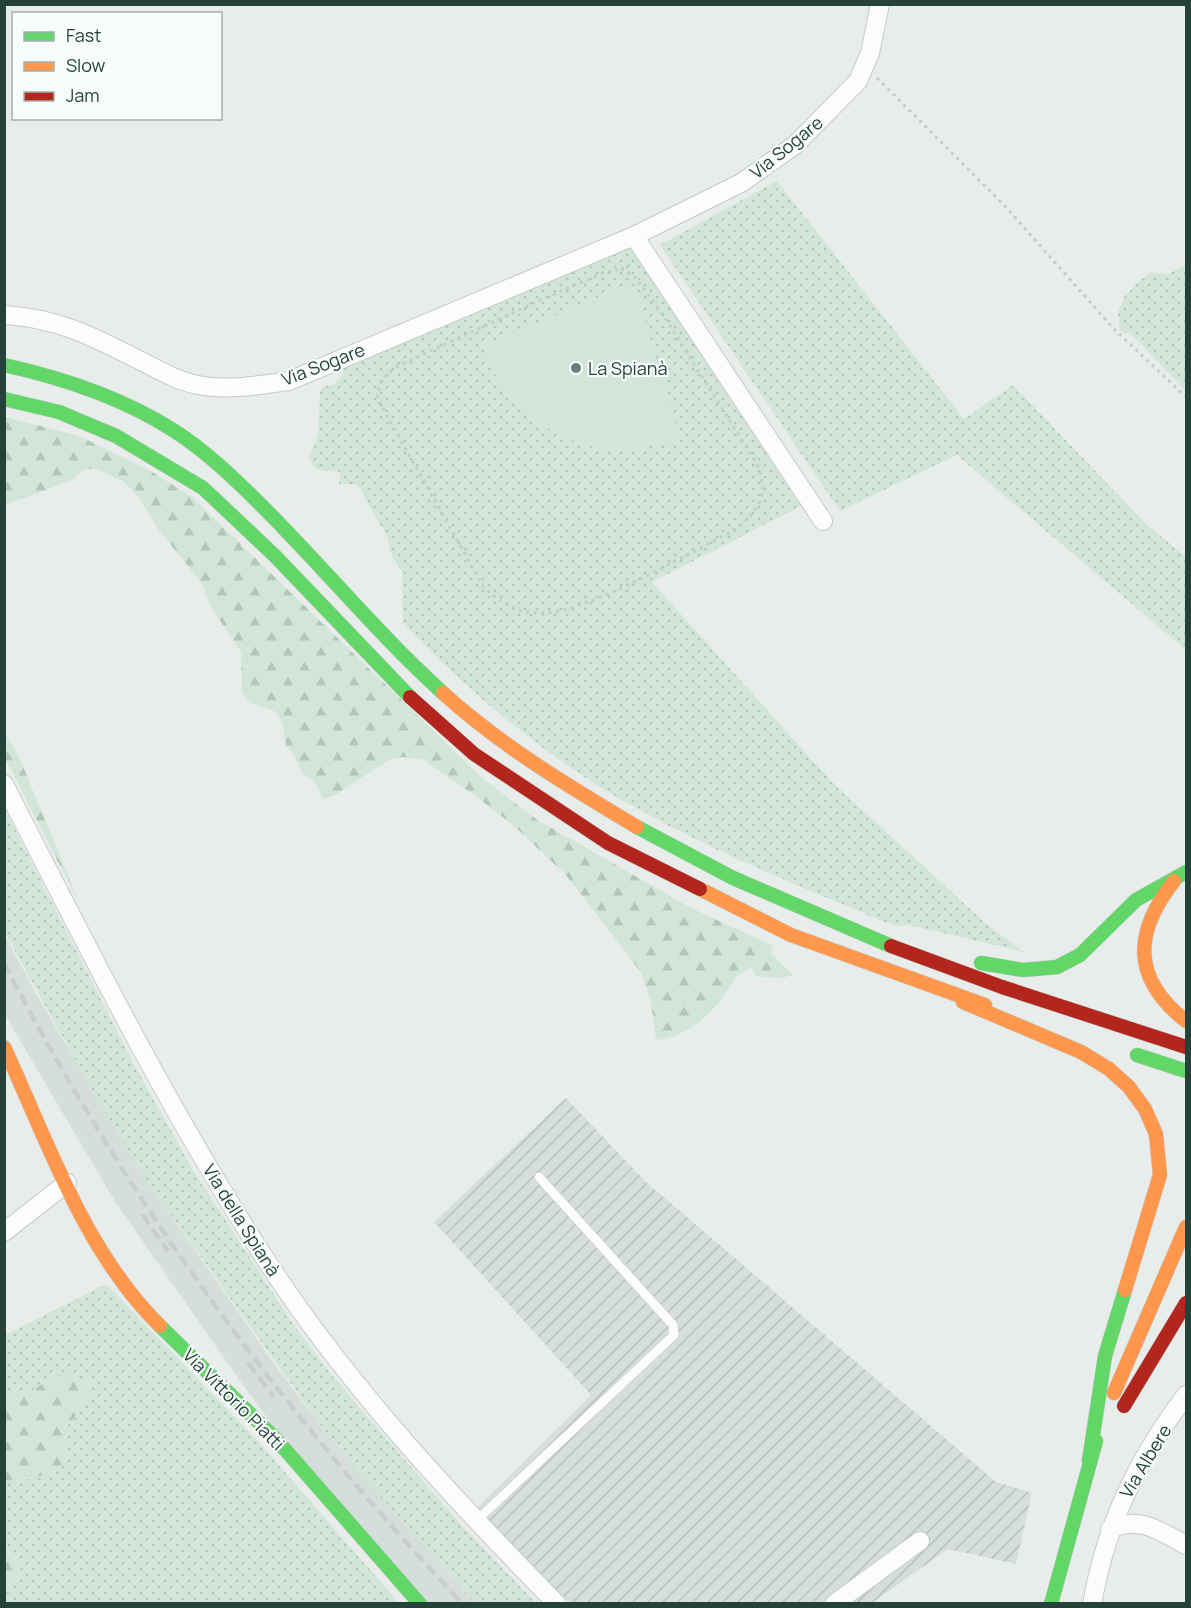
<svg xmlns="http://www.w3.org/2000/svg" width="1191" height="1608" font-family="Manrope,sans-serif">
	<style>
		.built { fill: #d6dedb }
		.industrial { fill: url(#industrial-furrows) }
		.grass { fill: url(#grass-dots) }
		.forest { fill: url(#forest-firs) }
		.pitch { fill: #d1e6d8 }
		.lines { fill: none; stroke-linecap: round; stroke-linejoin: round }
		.lane-casing { stroke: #c5cac8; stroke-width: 10 }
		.street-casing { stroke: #c5cac8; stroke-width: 20 }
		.fast-casing { stroke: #c3cbc8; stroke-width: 15 }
		.slow-casing { stroke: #c3cbc8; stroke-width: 15 }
		.jam-casing { stroke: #c3cbc8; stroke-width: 15 }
		.path { stroke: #c3ccca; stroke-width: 3; stroke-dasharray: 3 4.5; stroke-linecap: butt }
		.lane { stroke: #fcfcfc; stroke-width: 9 }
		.street { stroke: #fcfcfc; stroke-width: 18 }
		.fast { stroke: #63d668; stroke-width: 14 }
		.slow { stroke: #ff974d; stroke-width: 14 }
		.jam { stroke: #b3261e; stroke-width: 14 }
		.rail { stroke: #c9cdcc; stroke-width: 4.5; stroke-dasharray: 12 6; stroke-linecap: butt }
		.poi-dot { fill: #697e78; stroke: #f7fbf9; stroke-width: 2 }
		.labels { text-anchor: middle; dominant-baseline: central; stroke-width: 4.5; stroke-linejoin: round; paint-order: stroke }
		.street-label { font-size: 18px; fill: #24423a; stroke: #f7fbf9 }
		.poi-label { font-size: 18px; fill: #24423a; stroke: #f7fbf9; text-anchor: start }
	</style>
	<defs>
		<pattern id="industrial-furrows" width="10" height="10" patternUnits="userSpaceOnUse" patternTransform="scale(1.5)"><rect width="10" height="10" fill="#d6dedb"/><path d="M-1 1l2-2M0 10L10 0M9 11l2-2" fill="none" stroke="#b8c0bd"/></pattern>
		<pattern id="grass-dots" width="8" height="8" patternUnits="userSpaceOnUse" patternTransform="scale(1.5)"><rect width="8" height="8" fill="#d1e6d8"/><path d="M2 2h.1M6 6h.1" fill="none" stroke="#b3c6ba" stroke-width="1.8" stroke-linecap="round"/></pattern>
		<pattern id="forest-firs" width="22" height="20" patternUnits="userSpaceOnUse" patternTransform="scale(1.5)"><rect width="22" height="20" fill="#d1e6d8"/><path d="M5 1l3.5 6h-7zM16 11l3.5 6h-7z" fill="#b3c6ba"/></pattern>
	</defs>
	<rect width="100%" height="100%" fill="#e8edeb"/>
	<path class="built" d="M4,933L34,990L146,1180L271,1359L329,1437L475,1603H424L299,1461L240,1381L114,1200L5,1015Z"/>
	<path class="industrial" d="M566,1098L645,1181L996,1482L1032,1493L1016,1564L948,1549L872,1603H571L472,1513L591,1395L434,1222Z"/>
	<path class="grass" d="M777,181L964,419L1013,385L1147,525L1186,557V650L957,455L840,511L660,245Z
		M633,246L803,505L652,582L832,782L984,922L1024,952L909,925L895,926C803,888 709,850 622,800C545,756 464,688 403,623L402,571L392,557L387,536L365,499L363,491L356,484H339L340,472C326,467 318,477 309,459L318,435L320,392L323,387L333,385L344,373L341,365Z
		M1186,265V391L1134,337L1120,330L1118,313L1124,297L1140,280L1151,273L1168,274Z
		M5,810L137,1070L193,1170L293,1324L330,1373L463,1527L536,1603H475L454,1581L329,1437L146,1180L97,1099L5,933Z
		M106,1284L255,1438L399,1603L5,1604L4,1595L11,1592L21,1570L5,1544V1484L6,1481L28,1479L69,1457L63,1432L71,1419L57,1375L29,1392L5,1394V1335Z"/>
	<path class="forest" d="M5,417L77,435L149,470L192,497L480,776L536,819L691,908L773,946L771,954L793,975L782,978L758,977L750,968C735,974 731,986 722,998C707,1019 683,1038 656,1040L651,1002L641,973L622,947L565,874L512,824L474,795L422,759L402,757L389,760L335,795L323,799L315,782L302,773L293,753L286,746L283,724L276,712L251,703L242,693L241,652L209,604L203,585L158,529L140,499L123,481L96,469H86L72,480L5,505Z
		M4,731L20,759L82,909L5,758Z
		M57,1375L88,1379L93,1392L63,1432L69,1457C56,1476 28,1479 6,1481L5,1484V1394L29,1392Z
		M4,1544L21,1570L11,1593L5,1595Z"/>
	<path class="pitch" d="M622,287L637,293L680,439C628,454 589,455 543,425C529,416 514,404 504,391C495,378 490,359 483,345Z"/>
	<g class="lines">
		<defs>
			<path id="lane" d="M476,1521L674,1335L673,1325L539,1177"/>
			<path id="street" d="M634,236L823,521
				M4,315C57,318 92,336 139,360C157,369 177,381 198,385C227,391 260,385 289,381L634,236L741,183L795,145L858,81L870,53L880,4
				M4,784C86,944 166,1106 264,1257C346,1384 451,1496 557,1604
				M4,1232L67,1183
				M1110,1529C1140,1515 1159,1531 1186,1545
				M834,1604L920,1541
				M1092,1604C1106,1524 1137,1460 1186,1395"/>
			<path id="fast" d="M4,365C63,378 121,397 173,430C206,451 235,479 263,507C324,568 379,635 443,693
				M4,399L59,412L116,436L203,488L275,556L410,697
				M637,827L733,878L891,946
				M981,963L1023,970L1057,967L1080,955L1136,900L1186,872
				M1137,1055L1186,1071
				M160,1326L275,1438L420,1604
				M1089,1461L1105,1356L1125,1290
				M1051,1604L1096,1441"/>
			<path id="slow" d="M443,693C501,746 570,787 637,827
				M1174,881C1134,932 1131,978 1186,1021
				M700,889L791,935L985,1005
				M963,1002L1081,1052L1109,1069L1129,1087L1145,1109L1156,1134L1160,1175L1125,1290
				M4,1047C48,1142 84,1251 160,1326
				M1114,1393L1186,1227"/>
			<path id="jam" d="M410,697L474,754L608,843L700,889
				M891,946L1002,987L1186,1047
				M1124,1406L1186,1303"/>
		</defs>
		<use href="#lane" class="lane-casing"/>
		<use href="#street" class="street-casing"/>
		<use href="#fast" class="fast-casing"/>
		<use href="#slow" class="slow-casing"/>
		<use href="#jam" class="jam-casing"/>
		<path class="path" d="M877,78L1004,205L1113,328L1186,397
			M621,269L635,277L660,310L757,464C770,496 758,513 731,532C686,554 586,614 540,613C516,613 499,602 483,586L377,398C379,383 384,376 396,367L547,297L603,273Z
			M621,269L633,263"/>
		<use href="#lane" class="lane"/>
		<use href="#street" class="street"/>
		<use href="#fast" class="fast"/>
		<use href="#slow" class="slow"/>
		<use href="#jam" class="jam"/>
		<path class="rail" d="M4,963C124,1196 282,1413 463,1604
			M142,1214L168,1251
			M248,1363L274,1397"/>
	</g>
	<circle class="poi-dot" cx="576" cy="368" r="6"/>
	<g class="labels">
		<g class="street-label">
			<text transform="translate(786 147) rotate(-39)">Via Sogare</text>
			<text transform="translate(323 364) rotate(-21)">Via Sogare</text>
			<text transform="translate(242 1220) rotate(58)">Via della Spianà</text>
			<text transform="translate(234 1399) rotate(45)">Via Vittorio Piatti</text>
			<text transform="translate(1145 1461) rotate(-59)">Via Albere</text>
		</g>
		<g class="poi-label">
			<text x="588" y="368">La Spianà</text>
		</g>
	</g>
	<rect width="1191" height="1608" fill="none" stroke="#24423a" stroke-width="12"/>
	<rect x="12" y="12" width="210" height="108" fill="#f7fbf9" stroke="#a3b1ad" stroke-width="1.5"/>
	<rect x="24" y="32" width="30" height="9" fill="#63d668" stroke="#a3b1ad" stroke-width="1.5"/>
	<text x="66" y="42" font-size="18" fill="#24423a">Fast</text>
	<rect x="24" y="62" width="30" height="9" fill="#ff974d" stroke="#a3b1ad" stroke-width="1.5"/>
	<text x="66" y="72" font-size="18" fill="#24423a">Slow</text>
	<rect x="24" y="92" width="30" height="9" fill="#b3261e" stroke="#a3b1ad" stroke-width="1.5"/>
	<text x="66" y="102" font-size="18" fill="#24423a">Jam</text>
</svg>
